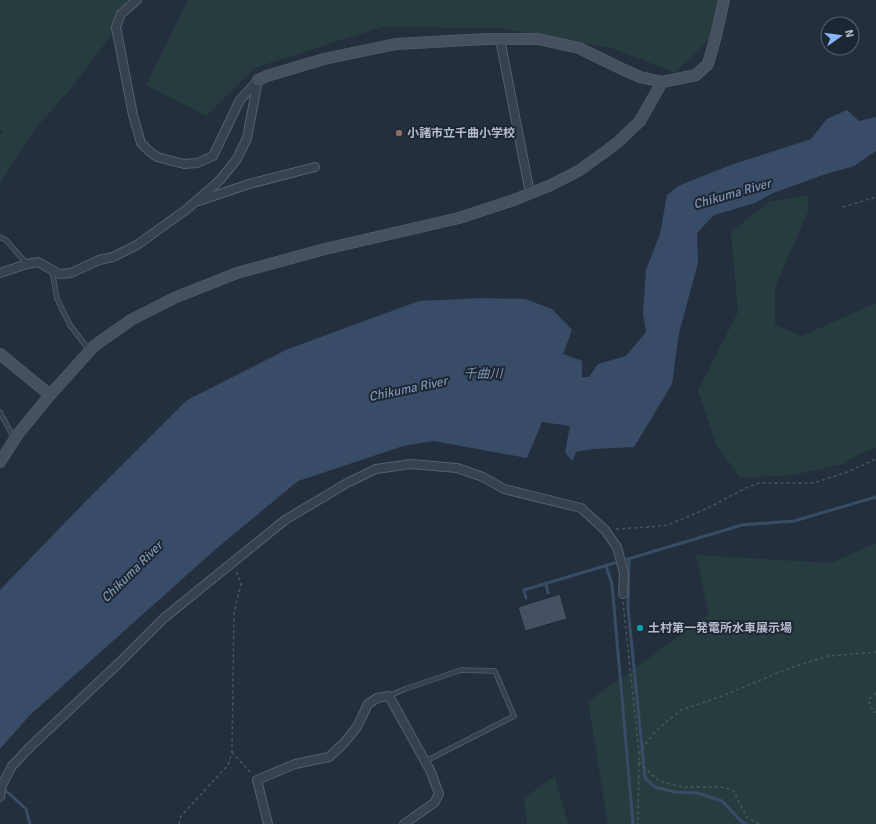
<svg xmlns="http://www.w3.org/2000/svg" width="876" height="824" font-family="Signika,'Noto Sans JP',sans-serif">
	<style>
		.green { fill: #263c3f }
		.water { fill: #394c67 }
		.lines { fill: none; stroke-linecap: round; stroke-linejoin: round }
		.stream { stroke: #394c67; stroke-width: 3 }
		.building { fill: #455162; stroke: #1f2835 }
		.lane-casing { stroke: #565f6c; stroke-width: 5.5 }
		.street-casing { stroke: #565f6c; stroke-width: 10 }
		.secondary-casing { stroke: #565f6c; stroke-width: 12 }
		.path { stroke: #44595c; stroke-width: 1.5; stroke-dasharray: 3 3; stroke-linecap: butt }
		.lane { stroke: #38414e; stroke-width: 4 }
		.street { stroke: #38414e; stroke-width: 8 }
		.secondary { stroke: #465061; stroke-width: 11 }
		.education-dot { fill: #8d6e63; stroke: #1d2633; stroke-width: 1.5 }
		.culture-dot { fill: #0f9aa8; stroke: #1d2633; stroke-width: 1.5 }
		.labels { text-anchor: middle; dominant-baseline: central; stroke-width: 4; stroke-linejoin: round; paint-order: stroke }
		.poi-label { font-size: 12px; font-weight: bold; fill: #b4bcc9; stroke: #1d2633; text-anchor: start }
		.water-label { font-size: 13px; font-style: italic; fill: #7c92b1; stroke: #1d2633 }
	</style>
	<rect width="100%" height="100%" fill="#242f3e"/>
	<path class="green" d="M0,0H138L72,87L35,129L0,183V135L3,132L0,130Z
		M188,0H725V24L675,73L612,48L500,28L382,27L254,68L206,116L146,85Z
		M808,195V212L775,287V325L802,336L876,303V448L862,453L843,464L793,475L741,478L717,447L698,390L738,312L731,232L769,202Z
		M876,543V824H608L588,702L709,614L696,555L831,563Z
		M555,776L568,824H527L524,798Z"/>
	<path class="water" d="M847,110L859,121L876,117V151L854,166L823,175L773,193L755,203L714,215L697,233L698,263L679,333L672,384L634,447L594,449L576,452L572,461L565,452L570,426L542,422L527,458L434,441L403,446L298,481L216,549L30,715L0,749V590L83,504L187,400L288,349L419,301L482,298L525,299L552,309L572,330L563,354L582,361V377H589L598,364L626,356L646,332L643,313L646,270L660,234L667,195L678,186L728,166L811,139L827,119Z"/>
	<g class="lines">
		<path class="stream" d="M629,559L628,608L645,778L655,787L675,792L698,793L722,801L740,820L746,824
			M606,566L612,584L633,824
			M546,583L548,593
			M526,598L524,590L742,525L794,521L876,497
			M3,788L26,809L30,824"/>
	</g>
	<path class="building" d="M560,594L567,619L525,631L518,607Z"/>
	<g class="lines">
		<defs>
			<path id="lane" d="M0,237L6,240L27,264
				M52,270L57,299L70,325L89,350
				M0,412L14,438
				M389,696L405,689L461,670L495,671L514,716L424,762"/>
			<path id="street" d="M137,0L121,14L116,27L133,115L141,143L149,151L157,157L184,164L197,163L213,156L240,100L258,80
				M500,39L530,193
				M199,201L249,184L315,167
				M0,273L27,264L38,262L59,274L71,273L99,260L113,257L137,245L187,209L220,180L237,159L247,138L258,80
				M0,797L2,785L12,766L30,747L119,663L164,618L285,520L347,483L376,469L411,464L457,468L483,477L504,489L581,508L605,530L617,547L624,573L623,594
				M268,824L257,780L295,764L329,757L344,743L357,727L368,704L377,698L389,696L431,772L439,794L434,803L404,824"/>
			<path id="secondary" d="M258,80L267,76L324,59L396,44L486,39H538L579,48L620,68L640,77L662,82L696,75L708,64L716,36L724,0
				M0,354L50,395
				M0,462L18,434L50,395L94,346L131,320L174,298L237,273L325,249L459,218L514,200L551,185L580,170L617,143L640,121L662,82"/>
		</defs>
		<use href="#lane" class="lane-casing"/>
		<use href="#street" class="street-casing"/>
		<use href="#secondary" class="secondary-casing"/>
		<path class="path" d="M843,207L876,197
			M616,529L650,527L668,525L706,509L746,488L759,483H814L847,472L876,459
			M623,602L639,754L638,824
			M876,693L868,700L874,712H876
			M232,752L251,773
			M639,754L649,739L658,729L681,710L722,696L790,668L828,656L876,652
			M639,762L650,773L659,781L683,787H721L733,790L747,818L760,824
			M179,824L181,816L228,765L232,752L234,613L241,584L236,571"/>
		<use href="#lane" class="lane"/>
		<use href="#street" class="street"/>
		<use href="#secondary" class="secondary"/>
	</g>
	<circle class="education-dot" cx="399" cy="133" r="4"/>
	<circle class="culture-dot" cx="640" cy="628" r="4"/>
	<g class="labels">
		<g class="poi-label">
			<text x="407" y="133">小諸市立千曲小学校</text>
			<text x="648" y="628">土村第一発電所水車展示場</text>
		</g>
		<g class="water-label">
			<text transform="translate(732 194) rotate(-16)">Chikuma River</text>
			<text x="483" y="374">千曲川</text>
			<text transform="translate(408 389) rotate(-12)">Chikuma River</text>
			<text transform="translate(132 572) rotate(-45)">Chikuma River</text>
		</g>
	</g>
	<g transform="translate(840 36) rotate(76)"><circle r="19" fill="#1d2633" stroke="#59626f"/>
	<path d="M0-3L7 15L0 10L-7 15Z" fill="#8ab4f8"/>
	<text y="-6" font-size="11" font-weight="bold" text-anchor="middle" fill="#b4bcc9">N</text>
	</g>
</svg>
